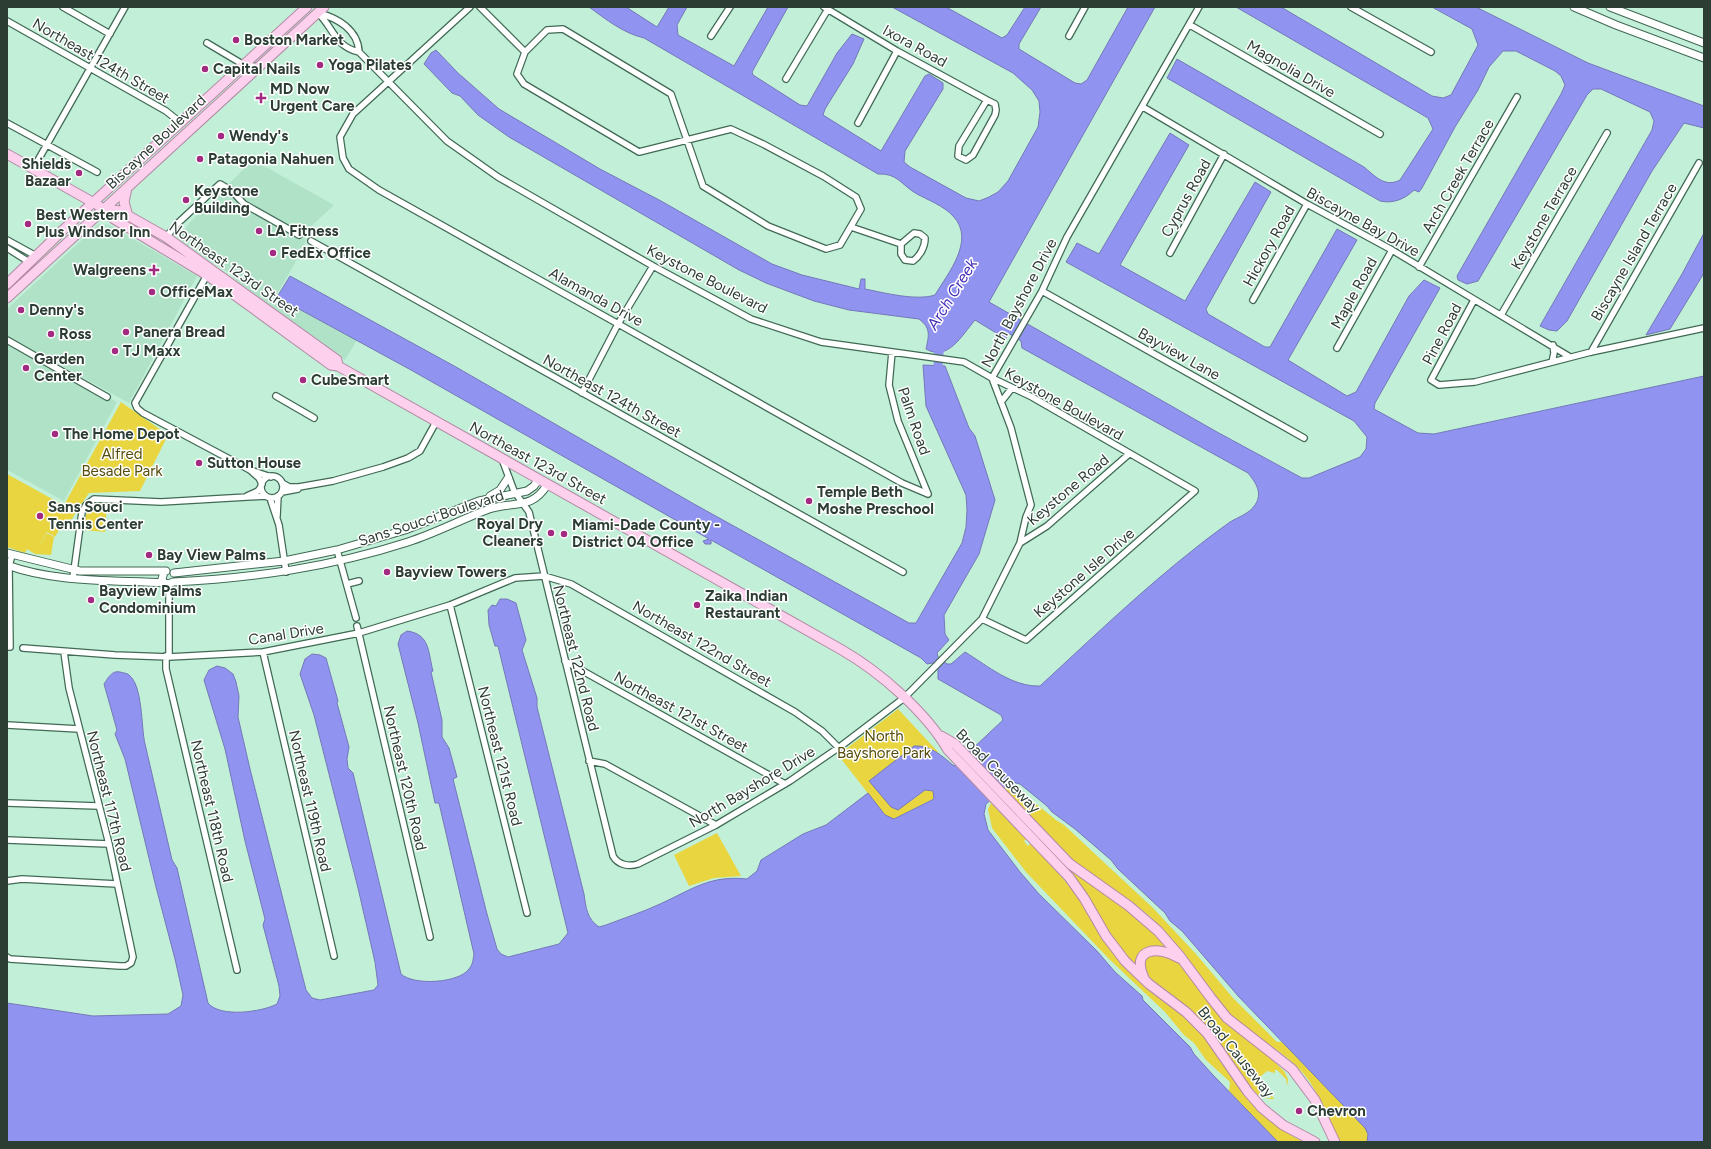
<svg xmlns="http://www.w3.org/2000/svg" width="1711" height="1149" font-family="Figtree,sans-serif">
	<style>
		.built { fill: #b0e2c8 }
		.green { fill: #e9d53f }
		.water { fill: #9193f1; stroke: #7379b8 }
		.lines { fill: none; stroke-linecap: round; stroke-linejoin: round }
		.river { stroke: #9193f1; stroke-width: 9 }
		.minor-casing { stroke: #416955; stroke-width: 8 }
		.tertiary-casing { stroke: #416955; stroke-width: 9 }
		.primary-casing { stroke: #b389a4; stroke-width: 11 }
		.minor { stroke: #fff; stroke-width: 5.5 }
		.tertiary { stroke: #fff; stroke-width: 7 }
		.primary { stroke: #fdd1ed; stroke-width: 9 }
		.poi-dot { fill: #a22a81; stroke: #fff; stroke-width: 1.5 }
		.labels { text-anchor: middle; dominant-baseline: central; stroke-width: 3; stroke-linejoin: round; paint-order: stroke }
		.poi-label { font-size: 15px; font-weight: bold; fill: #2c3d34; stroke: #fff; text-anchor: start }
		.street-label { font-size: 15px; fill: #2c3d34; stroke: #fff }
		.park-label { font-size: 15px; fill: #564d0f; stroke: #fff }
		.water-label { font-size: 16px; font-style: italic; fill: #452fb6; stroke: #fff }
	</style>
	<rect width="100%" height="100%" fill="#c2efd7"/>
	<path class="built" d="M253,160L334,205L307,230L304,247L276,296L357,340L345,360L237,281L228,272L208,260L181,241V235L190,222Z
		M99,224L109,225L197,276L129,403L7,336V309Z
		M7,343L117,402L64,501L7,470Z"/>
	<path class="green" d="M121,402L161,430L160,435L166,439L140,491L89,493L76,512L64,505Z
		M7,474L76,512L72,519L64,521L55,537L47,532L37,549L47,533L54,537L51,555L35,554L27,549L25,553L7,547Z
		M97,502L107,503L105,532L84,530C85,519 85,508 97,502Z
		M898,709L939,753L923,746L910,802L925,790L933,791L935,798L894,819L885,815L838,755Z
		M1010,783L1056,820L1064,825L1153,908L1196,954L1233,998L1277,1042H1282L1365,1128L1368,1134L1367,1142H1340C1327,1119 1321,1094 1303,1073C1282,1049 1252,1036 1230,1014C1203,986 1186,951 1158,924C1135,901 1106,886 1080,866C1052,844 1029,815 1004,789Z
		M1003,800L1137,917L1171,950L1154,947L1138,969L1120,950L1093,906L1001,801Z
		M991,803L1026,839L1024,841L1028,846L1031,843C1045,859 1060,874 1073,891C1092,916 1104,945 1126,968C1147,993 1178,1007 1199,1031C1236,1074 1249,1116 1304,1142H1278L1229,1091L1230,1082L1206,1060L1194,1043L1184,1035L1165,1012L1109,959L1026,872L992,828L988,809Z
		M717,833L741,876L714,878L689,886L674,855Z
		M1148,954L1174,958L1256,1045L1284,1071L1288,1079L1287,1086L1286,1079L1277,1070H1275V1073L1267,1071L1259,1078V1090L1267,1098H1271V1094L1274,1099H1269L1258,1095L1143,970L1142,967Z"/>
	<path class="water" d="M589,7H626L657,27L669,7H687L677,25L678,35L734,66L768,7H788L752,72L753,75L800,105L807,106L837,53L852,34L864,39L853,64L825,109L823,115L881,151L925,76L929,74L943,83V89L905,151L904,162L910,167L966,198L979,201L989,197L998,192L1008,181L1038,127L1040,112L1039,101L1032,90L1013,73L892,7H946L1002,38L1007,35L1025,7H1041L1019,44V49L1075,83L1081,84L1087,80L1128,7H1155L989,302L1217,432L1302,478H1309L1360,457L1366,449L1367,437L1354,421L1066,262L1077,243L1099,254L1170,133L1189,145L1120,265L1185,301L1255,182L1271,192L1206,309L1208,314L1265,347H1270L1337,229L1357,240L1288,360L1347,396L1356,392L1409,296L1424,280L1440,288L1375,403L1374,409L1418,433L1434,434L1704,376V1142H1367L1368,1134L1365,1128L1239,997L1182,931L1170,921L1165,913L1118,869L1111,860L1075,829L1052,812L1047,806L1020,784L1012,782L986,804L984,814L988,830L1020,872L1039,894L1097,951L1115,972L1142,996L1143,1000L1190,1047L1194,1054L1213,1075L1278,1142H7V1003L93,1016L168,1014L181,1006L183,995L175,959L156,887L125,759L115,734L117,730L104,684C108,678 112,670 120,672C123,673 127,673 129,675C143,686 141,727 145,744L172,860L177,868L208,1003C220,1018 262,1012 277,1004L280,996L279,986L263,925L265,919L245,841L225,749L204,680L209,670L217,666L225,668L233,674L236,682L239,696L238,717L250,769L306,990L312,998L320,1000L374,990L378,985L375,962L358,888L314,715L300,674L305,659L312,654L320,655L326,658L338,701L337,703L349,747L347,759L348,768L353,773L401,974C414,986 459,983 469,969C473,964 473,960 474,954L439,803H435L418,723L398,644L401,635L407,631C430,634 428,652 433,671L431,672L442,720V737L449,748L457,777L453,779L487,914L497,949L501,954L508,957L559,944L568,933L498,646H495L489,625L488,610L492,605L496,606L500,599H507L516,603L526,640L522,650L537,698V707L584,894C586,908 587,919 599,927L606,925C624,918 643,912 660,904C693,889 710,875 747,879L757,871L761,860L803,834L826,825L868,793L885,815L894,819L934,799L933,791L925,790L898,810L891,807L869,781L914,746C931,745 942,756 954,766L1003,720L1001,715L938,679V670L932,663L927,664L921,658L711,540V544H705L703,541L709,539L411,370L277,297L290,276L456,367L694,504L909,623H916L962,543L966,527L967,510L966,495L926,406L923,365L945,366L969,428L975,436L995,500L979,554L944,615L945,634L949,640L937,653L938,657L947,664H951L965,652C988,666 1012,687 1040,686C1092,638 1143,589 1198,546C1208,538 1219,530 1230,522C1238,517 1249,514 1255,505C1263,493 1256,483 1248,473L1022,348L1021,341L1008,333L1006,339L975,320C962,335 948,362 926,349C929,335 931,328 919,319L849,310L814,301L766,283L739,270L509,137L478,115L460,96L452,93L424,64L431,53L436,50L458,73L499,109L600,169L661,201L772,264L802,275L859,289L861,279H865V289C885,293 916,301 935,295C948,273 976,240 953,216C944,206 928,200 917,194C901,185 898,173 878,174L644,38C623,33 607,20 589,7Z
		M1236,7H1281L1432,96L1443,98L1451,95L1478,45L1472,29L1432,7H1476L1588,63L1704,106V128L1684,123L1652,171L1567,321L1557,331L1549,330L1540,326L1652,130L1654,121L1650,112L1601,89H1593L1587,95L1478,281L1467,284L1458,280L1457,276L1561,94L1565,85L1561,76L1555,71L1516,51H1503L1489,67L1478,90L1455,127L1422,188L1419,192L1414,190C1405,199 1393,204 1380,201L1167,78L1177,59L1364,167C1375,176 1385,188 1400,180L1433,129L1428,118Z
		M1704,233V273L1670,329L1646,335L1682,274Z"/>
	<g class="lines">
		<path class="river" d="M937,378L940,341"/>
		<defs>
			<path id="minor" d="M63,7L110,34
				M470,7L353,114L340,137L343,158L349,169L379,190L902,483L928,494
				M480,7L525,52
				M824,7L897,51L987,100L995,104L996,110L995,115L973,155L966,160L958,156L959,146L987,100
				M1351,7L1431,52
				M318,13C333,27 335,47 359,52L447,141L498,177L653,266L751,319L821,342L964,362L992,378L1032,397L1195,491L1026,640L982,619
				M318,13C338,18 358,30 359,52
				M7,21L166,111L181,123
				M1190,25L1380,134
				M711,36L730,7
				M1069,36L1085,7
				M207,43L244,65L259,67
				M525,52L547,30L563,29L671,94L703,186L768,226L826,249L840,245L861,209L856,197L823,176L763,144L731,129L639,152L524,84L517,74L525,52
				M786,79L828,9
				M1143,107L1307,204L1392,250L1570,357
				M7,123L97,172
				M858,123L897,51
				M33,169L125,7
				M851,227L901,244V254L905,260L913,261C920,256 925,247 925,238L920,234L914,233L901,244
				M166,237L178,223L220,184L232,191L244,204L299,235
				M7,240L36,256
				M311,241L903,572
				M7,248L29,262
				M1170,253L1224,154
				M1419,267L1517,97
				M207,275L135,403L137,408L143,413L250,470L259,478L262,484
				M1042,291L1304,438
				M1253,300L1307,204
				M1474,300L1431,380L1439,385L1475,382L1591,352L1704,328
				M1501,315L1607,133
				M7,340L107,397
				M1337,348L1392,250
				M892,352L889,385L898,421L928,494
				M1591,352L1699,163
				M1552,362L1554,353L1553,345
				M582,393L618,324L653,266
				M276,396L314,418
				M1001,402L1012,388
				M502,459L514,491L529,512L613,856C618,865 629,867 638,864L716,825L790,781L841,746L904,698L982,619L1020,543L1026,517L1031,505L1011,428L992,378L1042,291L1067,237L1199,7
				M250,470L271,477
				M261 487a11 11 0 1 1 22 0a11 11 0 1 1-22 0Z
				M282,483L289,487H299L333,481L383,467L408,458L420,451L436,422
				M282,492L298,489L299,487
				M247,496L258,491L261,487
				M270,498L279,525L286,572
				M277,516L278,496
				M1020,543L1047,526L1129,454
				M337,550L356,618
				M73,578L82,512L86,505L94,499L161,502L265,496
				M347,584L359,581
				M450,605L527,913
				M357,626L430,937
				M7,647H10L9,566L12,555
				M23,648L115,655L169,657L263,652L359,633L450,605L515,578L544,576L571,584L795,712L822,731L839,748
				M263,652L334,956
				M166,656V669L237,970
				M169,657V584
				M565,661L785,784
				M7,725L79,729
				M589,761L605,764L716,825
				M7,803L98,806
				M7,840L109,844
				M7,881L22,879L117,884
				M7,957L10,959L120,966H126L131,963L133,957L109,844L69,688L64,652"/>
			<path id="tertiary" d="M1574,7L1616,25L1704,58
				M1610,7L1704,43
				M490,496L500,490L508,478
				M7,553L80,571H166
				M7,565C56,583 113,580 164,583
				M164,572L162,579L164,583L169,584L173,582C255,578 330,567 408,542C436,533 462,519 489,509C514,501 532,510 547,485
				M174,573L284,561L337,550L405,530L479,501L527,491L534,486L538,480"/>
			<path id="primary" d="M7,154L94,203L104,209L114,219L207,275L331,365L338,366L842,650C880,672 926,712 948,750L1069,877L1084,898L1106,936L1125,961L1149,984L1186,1012L1207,1033L1248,1092L1262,1108L1283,1125L1315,1142
				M127,188L124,202L128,216
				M104,209L120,211L166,237L337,360L338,366
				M7,284L63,230L307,7
				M7,298L324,7
				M941,736L955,744L1070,864L1129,906L1158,931L1179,955L1211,998L1227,1018L1292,1069L1315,1100L1335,1142
				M1144,978C1130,947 1159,946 1179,958"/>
		</defs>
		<use href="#minor" class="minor-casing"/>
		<use href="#tertiary" class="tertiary-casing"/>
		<use href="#primary" class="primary-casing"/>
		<use href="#minor" class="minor"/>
		<use href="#tertiary" class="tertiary"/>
		<use href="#primary" class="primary"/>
	</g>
	<g class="poi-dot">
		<circle cx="236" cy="40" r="4"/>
		<circle cx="320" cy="65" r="4"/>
		<circle cx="205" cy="69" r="4"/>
		<path d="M259 92h4v4h4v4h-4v4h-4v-4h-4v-4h4z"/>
		<circle cx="221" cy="136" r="4"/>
		<circle cx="200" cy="159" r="4"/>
		<circle cx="79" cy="173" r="4"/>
		<circle cx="186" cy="200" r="4"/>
		<circle cx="28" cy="224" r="4"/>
		<circle cx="259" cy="231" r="4"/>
		<circle cx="273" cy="253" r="4"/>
		<path d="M152 264h4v4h4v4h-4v4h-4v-4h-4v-4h4z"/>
		<circle cx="152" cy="292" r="4"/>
		<circle cx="21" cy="310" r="4"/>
		<circle cx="126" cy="332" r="4"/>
		<circle cx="51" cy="334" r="4"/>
		<circle cx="115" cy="351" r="4"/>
		<circle cx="26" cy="368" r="4"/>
		<circle cx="303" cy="380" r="4"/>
		<circle cx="55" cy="434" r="4"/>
		<circle cx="199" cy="463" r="4"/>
		<circle cx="809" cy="501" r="4"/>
		<circle cx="40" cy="516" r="4"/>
		<circle cx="551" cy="533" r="4"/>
		<circle cx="564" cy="534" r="4"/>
		<circle cx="149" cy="555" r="4"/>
		<circle cx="387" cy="572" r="4"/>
		<circle cx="91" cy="600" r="4"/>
		<circle cx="697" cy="605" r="4"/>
		<circle cx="1299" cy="1111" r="4"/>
	</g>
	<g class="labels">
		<g class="poi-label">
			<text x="244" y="40">Boston Market</text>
			<text x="328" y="65">Yoga Pilates</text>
			<text x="213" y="69">Capital Nails</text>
			<text x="270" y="89">MD Now<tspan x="270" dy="17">Urgent Care</tspan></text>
			<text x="229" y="136">Wendy's</text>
			<text x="208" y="159">Patagonia Nahuen</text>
			<text x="71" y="164" text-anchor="end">Shields<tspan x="71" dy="17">Bazaar</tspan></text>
			<text x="194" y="191">Keystone<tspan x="194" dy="17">Building</tspan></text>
			<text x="36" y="215">Best Western<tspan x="36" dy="17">Plus Windsor Inn</tspan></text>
			<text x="267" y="231">LA Fitness</text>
			<text x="281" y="253">FedEx Office</text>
			<text x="146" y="270" text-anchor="end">Walgreens</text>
			<text x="160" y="292">OfficeMax</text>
			<text x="29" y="310">Denny's</text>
			<text x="134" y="332">Panera Bread</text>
			<text x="59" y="334">Ross</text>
			<text x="123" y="351">TJ Maxx</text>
			<text x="34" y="359">Garden<tspan x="34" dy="17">Center</tspan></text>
			<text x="311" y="380">CubeSmart</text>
			<text x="63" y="434">The Home Depot</text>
			<text x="207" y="463">Sutton House</text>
			<text x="817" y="492">Temple Beth<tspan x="817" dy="17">Moshe Preschool</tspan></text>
			<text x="48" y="507">Sans Souci<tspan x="48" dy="17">Tennis Center</tspan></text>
			<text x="543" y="524" text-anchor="end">Royal Dry<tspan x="543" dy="17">Cleaners</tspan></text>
			<text x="572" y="525">Miami-Dade County -<tspan x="572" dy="17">District 04 Office</tspan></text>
			<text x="157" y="555">Bay View Palms</text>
			<text x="395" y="572">Bayview Towers</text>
			<text x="99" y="591">Bayview Palms<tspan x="99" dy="17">Condominium</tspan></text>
			<text x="705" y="596">Zaika Indian<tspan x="705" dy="17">Restaurant</tspan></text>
			<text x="1307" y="1111">Chevron</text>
		</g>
		<g class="street-label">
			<text transform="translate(915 46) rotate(29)">Ixora Road</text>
			<text transform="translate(101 61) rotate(30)">Northeast 124th Street</text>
			<text transform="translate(1291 69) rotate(30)">Magnolia Drive</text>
			<text transform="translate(156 142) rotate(-43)">Biscayne Boulevard</text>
			<text transform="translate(1458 176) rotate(-60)">Arch Creek Terrace</text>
			<text transform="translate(1186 198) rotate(-61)">Cyprus Road</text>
			<text transform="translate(1544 218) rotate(-60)">Keystone Terrace</text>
			<text transform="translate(1363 222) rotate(29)">Biscayne Bay Drive</text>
			<text transform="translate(1269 246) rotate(-61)">Hickory Road</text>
			<text transform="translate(1634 252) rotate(-60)">Biscayne Island Terrace</text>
			<text transform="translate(234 269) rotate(35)">Northeast 123rd Street</text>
			<text transform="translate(707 279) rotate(27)">Keystone Boulevard</text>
			<text transform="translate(1354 293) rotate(-61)">Maple Road</text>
			<text transform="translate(596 297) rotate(29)">Alamanda Drive</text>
			<text transform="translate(1019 303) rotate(-62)">North Bayshore Drive</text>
			<text transform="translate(1442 334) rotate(-62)">Pine Road</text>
			<text transform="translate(1179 354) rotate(29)">Bayview Lane</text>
			<text transform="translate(612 396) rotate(29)">Northeast 124th Street</text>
			<text transform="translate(1064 404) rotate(29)">Keystone Boulevard</text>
			<text transform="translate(914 421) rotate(71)">Palm Road</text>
			<text transform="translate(538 463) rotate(29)">Northeast 123rd Street</text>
			<text transform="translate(1068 490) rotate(-40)">Keystone Road</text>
			<text transform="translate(431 518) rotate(-18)">Sans Soucci Boulevard</text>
			<text transform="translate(1084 573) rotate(-41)">Keystone Isle Drive</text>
			<text transform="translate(286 634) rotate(-9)">Canal Drive</text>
			<text transform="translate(702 644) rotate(30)">Northeast 122nd Street</text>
			<text transform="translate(576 658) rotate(76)">Northeast 122nd Road</text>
			<text transform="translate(681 712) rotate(29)">Northeast 121st Street</text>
			<text transform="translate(500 756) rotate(76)">Northeast 121st Road</text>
			<text transform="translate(998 771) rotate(45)">Broad Causeway</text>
			<text transform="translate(405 778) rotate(77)">Northeast 120th Road</text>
			<text transform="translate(752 787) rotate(-31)">North Bayshore Drive</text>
			<text transform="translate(109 801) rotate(76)">Northeast 117th Road</text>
			<text transform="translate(310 801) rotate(77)">Northeast 119th Road</text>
			<text transform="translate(212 811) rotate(77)">Northeast 118th Road</text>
			<text transform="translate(1236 1052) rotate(51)">Broad Causeway</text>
		</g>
		<g class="park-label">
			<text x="122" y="454">Alfred<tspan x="122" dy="17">Besade Park</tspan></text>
			<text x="884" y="736">North<tspan x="884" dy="17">Bayshore Park</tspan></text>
		</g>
		<g class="water-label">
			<text transform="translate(952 294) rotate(-58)">Arch Creek</text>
		</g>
	</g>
	<rect width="1711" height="1149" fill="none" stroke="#2c3d34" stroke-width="16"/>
</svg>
